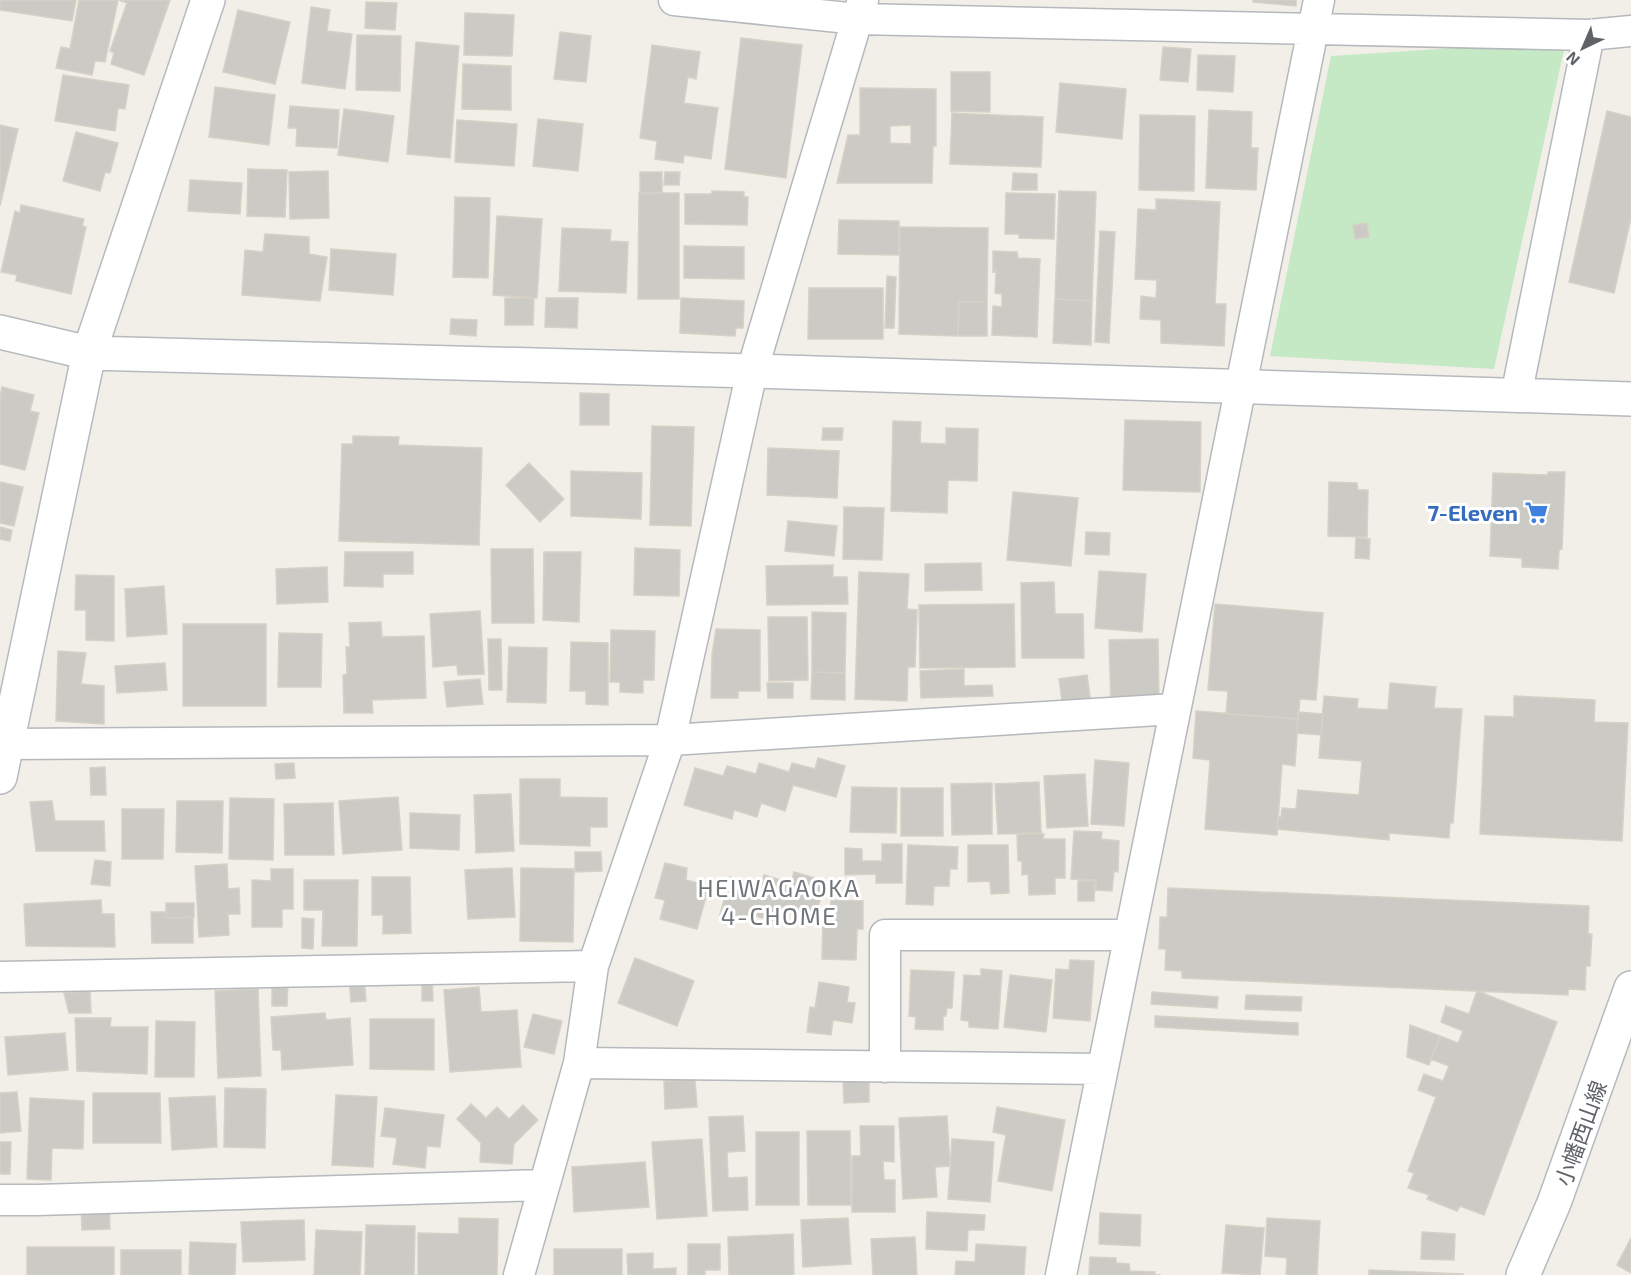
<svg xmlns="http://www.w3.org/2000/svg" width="1631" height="1275" font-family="'Exo 2','Noto Sans JP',sans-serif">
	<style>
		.green { fill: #c5e8c5 }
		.building { fill: #cccac5; stroke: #d6d1c6; stroke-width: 1.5; fill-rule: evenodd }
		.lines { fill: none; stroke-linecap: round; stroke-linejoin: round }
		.street-casing { stroke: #b5b8bc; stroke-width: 33 }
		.secondary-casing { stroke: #b6babf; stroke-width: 36 }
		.street { stroke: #fff; stroke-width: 30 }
		.secondary { stroke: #fff; stroke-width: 33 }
		.labels { text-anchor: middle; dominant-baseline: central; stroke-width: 6; stroke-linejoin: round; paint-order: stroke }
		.shop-label { font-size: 22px; font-weight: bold; fill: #366cbe; stroke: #fff; text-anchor: end }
		.street-label { font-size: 22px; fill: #5f6368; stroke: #fff }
		.neighbourhood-label { font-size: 24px; letter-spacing: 1.5px; fill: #70757a; stroke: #fff }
	</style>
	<rect width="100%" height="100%" fill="#f1efe8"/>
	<path class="green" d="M1566,41L1494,369L1270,356L1331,56Z"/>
	<path class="building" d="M0,0H76L72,21L0,10Z
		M79,0H118L105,62L95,61L92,75L56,68L61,47L70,49Z
		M119,0H170L144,75L111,64L114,53L110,51L127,3Z
		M1253,0H1296V6L1253,2Z
		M366,2L397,3L395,30L365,28Z
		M311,7L330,10L327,31L352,34L345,89L302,83Z
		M238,10L290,22L275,84L223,72Z
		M465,13L514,15L512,56L464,55Z
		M560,32L591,36L586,82L554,79Z
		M357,35L401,36L400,91L356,90Z
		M741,38L802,45L786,178L725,169Z
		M416,42L459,46L450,158L407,154Z
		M652,45L700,52L696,79L688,77L684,103L718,108L711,159L684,155L683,163L655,159L657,141L640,138Z
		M1163,47L1191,49L1188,82L1160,80Z
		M1198,55L1235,56L1233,92L1197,90Z
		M463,64L511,66V110L462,109Z
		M951,72H990V112L951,111Z
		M63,75L129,85L125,109L118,108L115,131L55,121Z
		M1060,83L1126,89L1122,139L1056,132Z
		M215,87L275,95L269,145L209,137Z
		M860,88L936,89V146H933L932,183H837L848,135H860ZM911,125V144L890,143V126Z
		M290,106L339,110L337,148L296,146L297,128H288Z
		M344,109L394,116L388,162L338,155Z
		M1209,110L1252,112L1251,148H1258L1256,190L1206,188Z
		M1607,111L1631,117V218L1614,293L1569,282Z
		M952,113L1043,117L1041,167L950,164Z
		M1140,115L1195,116L1194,191L1139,190Z
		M538,119L583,124L578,171L533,166Z
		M457,120L517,124L514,166L455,162Z
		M0,125L18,129L0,206Z
		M76,132L118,143L110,173L105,172L100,191L63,181Z
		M248,169L287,170L285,217L247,216Z
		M328,171L329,218L290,219L289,172Z
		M640,172H662V193H640Z
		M665,172H680L679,185H664Z
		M1013,173L1037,174V190H1012Z
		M190,180L242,183L240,214L188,211Z
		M712,191L744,192V197H748L747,225L685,224V194H712Z
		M1059,191L1096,192L1092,301L1055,299Z
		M639,193H679V299H638Z
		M1006,193L1055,194L1054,239L1019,238V234H1005Z
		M455,197L490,198L488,278L453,277Z
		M1156,199L1220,202L1215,304H1226L1224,346L1161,343V320L1140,319L1141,296L1156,298L1157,280L1135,279L1138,209L1156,210Z
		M21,205L84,219L82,226L86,227L71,294L16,281L17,275L1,272L15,211L20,213Z
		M497,216L542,219L537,298L493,295Z
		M839,220L899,221V255L838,254Z
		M1367,223L1369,237L1355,239L1353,225Z
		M900,227L988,228L987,302H959L958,336L899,334Z
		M562,228L611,230L610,241L628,242L626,293L559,291Z
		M1100,231L1115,232L1109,343L1095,342Z
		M265,234L309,237V254L327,257L320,301L242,295L245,250L263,252Z
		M684,246L744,247V279L684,278Z
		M331,249L396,254L393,295L329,290Z
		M993,251L1017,252L1018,258L1040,259L1037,337L992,335L993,306L1002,307V294L995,293L996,271L993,272Z
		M887,276L896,277L894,328H885Z
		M809,288H883V339H808Z
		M505,298H534L533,325H505Z
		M546,298H578L577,328L545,327Z
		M681,298L744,301L743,328H736L735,336L680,333Z
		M1055,299L1092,301L1091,345L1053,343Z
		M959,302H987V336H958Z
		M451,319L477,320L476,336L450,334Z
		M2,387L34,395L30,411L39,413L25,470L0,464V397Z
		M580,393L609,394V425H580Z
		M1125,420L1201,422L1200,492L1123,490Z
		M893,421L921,422L920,443L946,444V428L978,429L977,481L948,480L947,513L891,511Z
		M652,426L694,427L691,526L650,525Z
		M823,428H843L842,440H822Z
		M353,436L399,437L398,445L482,448L479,545L339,541L342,444H353Z
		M768,448L839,451L837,498L767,495Z
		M529,463L564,499L540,522L506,485Z
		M571,471L642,473L641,519L571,516Z
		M1548,472H1565L1562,549L1559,550L1558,569L1522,567V558L1490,556L1493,473L1548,475Z
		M0,482L23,487L14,526L0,523Z
		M1329,482L1357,483L1358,490H1368L1367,537L1328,536Z
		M1013,492L1078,498L1071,566L1007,560Z
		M844,507L884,508L882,560L843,559Z
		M788,521L837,526L834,556L785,551Z
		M0,527L12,530L10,541L0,539Z
		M1086,532L1110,533L1109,555L1085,554Z
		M1356,538L1370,539L1369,559L1355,558Z
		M635,548L680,550L679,596L634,595Z
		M491,549H533L534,623H492Z
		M345,552H413V574H383V587L344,586Z
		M544,552H581L579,622L543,620Z
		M981,563L982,590L925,591V564Z
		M833,565V577H847L848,604L767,605L766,566Z
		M327,567L328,602L277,604L276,569Z
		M1099,571L1146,574L1142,632L1095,628Z
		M859,572L909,574L907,609L917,610L915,667H908L907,701L855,699Z
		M76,575L114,576V641L86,640V610H75Z
		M1054,582L1055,614H1083L1084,658H1022L1021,583Z
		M164,586L167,634L127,637L125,589Z
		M1014,604L1015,667L920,668L919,605Z
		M1215,604L1323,613L1316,700L1300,699L1298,719L1226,714L1228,691L1208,690Z
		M480,611L484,674L458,675L457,665L433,667L430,614Z
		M812,612L846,613L845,673L812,672Z
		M768,617H807L808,680L769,681Z
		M381,622L382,637L424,636L426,698L372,700L373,713H344L343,675L347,674L346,647H350L349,623Z
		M183,624H266V706H183Z
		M716,629L760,630V691H738V698H711L712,655Z
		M611,630L655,631L654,680H643V693L620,692V682H610Z
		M279,633L322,634L321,687H278Z
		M488,639H501L502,690H489Z
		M1158,639L1159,703L1111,704L1109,640Z
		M571,642L608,643V705L586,704V691H570Z
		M509,647L547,648L546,703L507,702Z
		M58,651L86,653L81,684L104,686V724L56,721Z
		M165,663L167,690L117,693L115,666Z
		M964,669V686L992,685L993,696L921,698L920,671Z
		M812,672L845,673V700L811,699Z
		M1087,675L1092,711L1064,715L1059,679Z
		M480,679L483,704L447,707L444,682Z
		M767,683H793V698H768Z
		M1390,683L1436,687L1434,708L1462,709L1453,823H1450L1449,838L1389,833V840L1277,829L1278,817H1281L1282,808L1296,809L1298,790L1359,795L1362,761L1319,758L1324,696L1358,699L1357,708L1388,710Z
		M1514,696L1595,700L1594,722L1628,723L1622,841L1480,834L1485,716L1514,717Z
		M1196,711L1298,719L1295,766L1282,764L1277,835L1205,829L1210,760L1193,758Z
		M1298,712L1323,714L1321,735L1297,733Z
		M818,758L845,766L836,797L793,785L785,811L761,803L757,817L734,810L732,819L684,805L695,768L723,776L727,766L756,774L759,763L789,772L792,763L815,769Z
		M1095,760L1129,763L1124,826L1091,824Z
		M294,763L295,778L276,779L275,764Z
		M105,767L106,795H91L90,768Z
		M1085,774L1088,826L1047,828L1044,776Z
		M520,779H560V797L607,798V827H590V846L520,844Z
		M1039,782L1041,833L998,834L995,784Z
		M992,783V834L952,835L951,784Z
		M852,787L897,788L896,833L850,832Z
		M901,788H943V836H901Z
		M511,794L514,851L476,853L474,795Z
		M398,797L402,850L343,854L339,801Z
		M230,798L274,799L273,860L229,859Z
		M52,801L55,821H104L105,851H36L30,802Z
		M177,801H223L222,853L176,852Z
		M333,803L334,855H285L284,804Z
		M122,809H164L163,859H122Z
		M410,813L460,815L459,850L410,848Z
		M1074,831L1102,832L1101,839L1119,841L1118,872L1114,871L1112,891L1096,890V880L1071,879Z
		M1017,834H1044L1043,839H1065V878H1055V894L1029,895L1028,874L1022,875V861H1018Z
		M882,844H902V883H876V874L845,875V848L862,849V861H882Z
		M908,845L958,847L957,869H950L949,886H934L933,905L906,904Z
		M968,845H1008L1009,893L991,894L990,881L968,882Z
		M575,852H601L602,871L575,872Z
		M95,860L111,862L110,886L91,884Z
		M665,863L687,868L686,880L709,886L697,929L660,919L665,900L655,898Z
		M227,864L228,889L239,888L240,914H228L229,935L199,937L195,866Z
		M512,868L515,917L468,919L465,870Z
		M521,868L574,869L573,942L520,941Z
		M271,869H293V909H282V927H252V880L271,881Z
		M794,872L825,881L815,919L784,911L781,923L748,914L746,922L720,915L730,877L761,885L764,875L791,883Z
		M372,877H410L411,933L383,934V915H372Z
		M304,880H358L357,946H322L323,910H304Z
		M1078,881H1095L1094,901H1078Z
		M1168,888L1589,906L1588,934H1592L1590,966H1586L1585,990L1568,989V995L1182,978V971L1165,970L1166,949H1159L1160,917H1167Z
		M101,900L102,914H114L115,947L26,946L24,904Z
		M831,900L863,901V929H857L856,960L822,959L823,919H830Z
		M166,903H194V917L166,918Z
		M151,912H166V918L193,917V943H152Z
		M302,918L314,919L313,949L302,948Z
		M635,958L694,981L677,1026L618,1003Z
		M1070,960L1094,961L1090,1021L1053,1018L1056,969L1069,970Z
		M981,969L1002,971L998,1029L969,1027V1021L961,1020L964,975L981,976Z
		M911,970L954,972L952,1008H947L946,1016H943V1030L915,1029L916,1017L909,1016Z
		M422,975H432L433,1001H422Z
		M1010,975L1052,980L1046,1032L1004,1027Z
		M364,977L366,1001L351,1002L349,978Z
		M272,978L288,979L287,1006H272Z
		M819,982L849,987L847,1002L855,1003L852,1023L833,1020L831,1035L807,1032L810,1007L815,1008Z
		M479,987L481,1012L517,1010L521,1067L450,1072L444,990Z
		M258,989L261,1076L218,1078L215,991Z
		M90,991L91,1013H69L64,993Z
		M1477,991L1557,1022L1484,1215L1460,1206L1457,1211L1427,1199L1429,1195L1408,1188L1414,1173L1408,1171L1436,1097L1418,1090L1424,1074L1443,1081L1449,1066L1431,1059L1440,1036L1458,1043L1463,1031L1441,1022L1446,1006L1469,1014Z
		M1152,992L1218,997L1217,1008L1151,1004Z
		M1246,995L1302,997L1301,1011L1245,1009Z
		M325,1013L326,1020L350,1018L353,1065L282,1070L281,1050H273L271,1017Z
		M533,1014L562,1021L554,1054L524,1047Z
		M1155,1016L1298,1023V1035L1155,1027Z
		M75,1018H111L110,1027H148L147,1074L77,1071Z
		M370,1019H434V1070L370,1069Z
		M156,1021L195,1022L194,1077H155Z
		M1410,1025L1440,1036L1429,1065L1407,1057Z
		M65,1033L68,1070L8,1075L5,1037Z
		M869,1078V1102L844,1103L843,1079Z
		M695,1080L697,1107L665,1109L664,1081Z
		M225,1088L266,1089L265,1148L224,1147Z
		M17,1092L21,1131L0,1133V1093Z
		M93,1093H160L161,1143H93Z
		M336,1095L377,1097L373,1167L332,1165Z
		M215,1096L217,1147L172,1150L169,1098Z
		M30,1098L84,1101L83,1149L52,1148L51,1180L27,1179Z
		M471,1104L486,1118L497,1107L509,1119L523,1105L538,1120L514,1144L512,1164L480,1162L481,1143L457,1119Z
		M997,1107L1065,1120L1052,1191L998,1181L1006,1135L993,1132Z
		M385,1108L444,1115L440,1147L427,1146L425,1168L393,1164L397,1138L381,1136Z
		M743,1116L745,1151L727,1152L728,1178L747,1177L748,1210L713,1211L709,1117Z
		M947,1116L950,1166L935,1167L937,1197L903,1199L899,1118Z
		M860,1126H894V1162L883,1161L884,1180H895V1212H852V1156H861Z
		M807,1131H850L851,1205H808Z
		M756,1132H799V1205H756Z
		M702,1139L707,1216L657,1219L652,1142Z
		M952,1139L994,1142L990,1202L948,1199Z
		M0,1142H11L10,1174H0Z
		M645,1162L649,1207L574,1212L572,1167Z
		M109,1204L110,1229L82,1230L81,1205Z
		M927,1212L985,1215L984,1230H968L967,1251L926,1249Z
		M1100,1213L1141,1215L1140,1246L1099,1244Z
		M459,1218L498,1219L497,1275H418V1233L459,1234Z
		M848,1218L851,1264L803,1267L801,1220Z
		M1267,1218L1320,1221L1317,1275H1286L1287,1258L1265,1256Z
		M304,1220L305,1260L243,1262L241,1222Z
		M366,1225L415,1226L414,1275H365Z
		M1226,1225L1264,1228L1260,1275L1222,1273Z
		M316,1230L362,1232L360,1275H314Z
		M1422,1232L1455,1234L1454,1260L1421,1259Z
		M793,1234L794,1275H729L728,1237Z
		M915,1237L917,1275H873L871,1239Z
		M1631,1238V1273L1617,1265Z
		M190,1242L236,1244L235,1275H189Z
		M688,1244H720V1270H705V1275H688Z
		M976,1244L1026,1247L1024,1275H955L956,1261L975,1262Z
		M27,1247H114V1275H27Z
		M554,1249H622V1275H554Z
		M121,1250H181V1275H121Z
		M653,1253V1269L676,1268V1275H628L627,1254Z
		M1090,1257L1116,1258V1263L1129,1264L1130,1271L1155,1272V1275H1161H1089Z
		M1369,1270L1463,1274V1275H1369Z"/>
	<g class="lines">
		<defs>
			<path id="street" d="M674,0L858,19L1589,35L1631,31
				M1516,396L1589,35
				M0,742L7,744L670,740L1175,709
				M0,977L593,966
				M579,1063L1102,1069
				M885,1067V935H1129
				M0,1200H37L544,1185
				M519,1275L579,1063L593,966L670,740L752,371L863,0
				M1061,1275L1319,0"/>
			<path id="secondary" d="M0,332L89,353L752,371L1631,399
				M0,777L89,353L208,0
				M1523,1275L1554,1203L1631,988"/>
		</defs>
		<use href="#street" class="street-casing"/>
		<use href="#secondary" class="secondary-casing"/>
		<use href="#street" class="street"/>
		<use href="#secondary" class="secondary"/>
	</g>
	<defs>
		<symbol id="supermarket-bare" viewBox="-9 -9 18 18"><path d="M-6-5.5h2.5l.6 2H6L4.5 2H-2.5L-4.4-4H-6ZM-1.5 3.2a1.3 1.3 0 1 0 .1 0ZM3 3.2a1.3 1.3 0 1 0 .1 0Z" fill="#3f7fe0" stroke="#fff" stroke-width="2.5" paint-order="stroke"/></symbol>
	</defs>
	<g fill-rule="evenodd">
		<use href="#supermarket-bare" x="1520" y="496" width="33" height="33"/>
	</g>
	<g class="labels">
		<g class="shop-label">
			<text x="1518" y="512">7-Eleven</text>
		</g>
		<g class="street-label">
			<text transform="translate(1580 1133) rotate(-70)">小幡西山線</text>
		</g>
		<g class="neighbourhood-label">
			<text x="779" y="887">HEIWAGAOKA<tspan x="779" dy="28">4-CHOME</tspan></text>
		</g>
	</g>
	<g transform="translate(1583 48) rotate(224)" stroke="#ffffff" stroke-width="4.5" paint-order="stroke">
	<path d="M0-4.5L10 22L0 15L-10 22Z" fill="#5f6368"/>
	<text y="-9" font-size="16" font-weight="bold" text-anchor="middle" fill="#5f6368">N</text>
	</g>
</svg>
